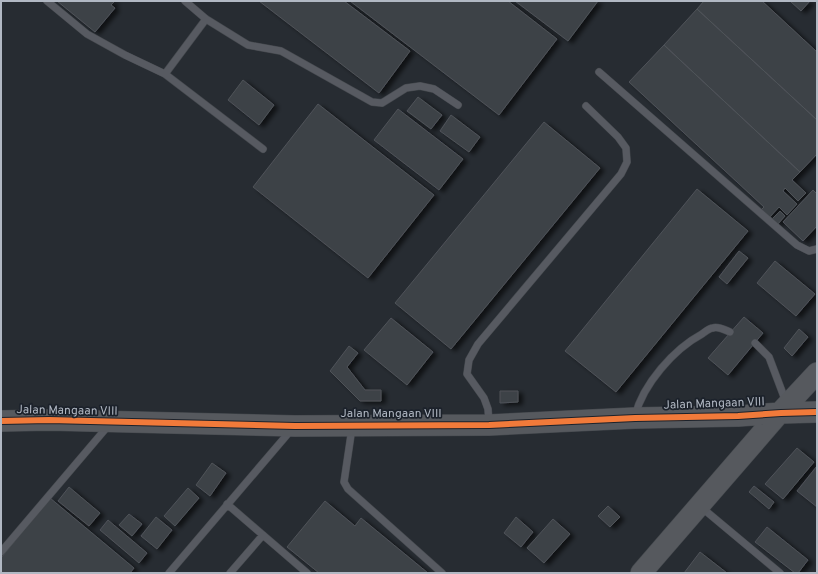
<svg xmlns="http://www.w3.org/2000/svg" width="818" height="574" font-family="Overpass,sans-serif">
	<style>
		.building { fill: #3e4247; stroke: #4f5359; filter: url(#shadow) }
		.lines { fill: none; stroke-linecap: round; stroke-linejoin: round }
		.lane-casing { stroke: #44484d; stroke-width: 8 }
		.secondary-casing { stroke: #44484d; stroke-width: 22 }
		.lane { stroke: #575a61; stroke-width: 7 }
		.secondary { stroke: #56595e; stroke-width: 21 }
		.cycleway-casing { stroke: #1c222b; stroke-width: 8 }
		.cycleway { stroke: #f17a3a; stroke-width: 6 }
		.labels { text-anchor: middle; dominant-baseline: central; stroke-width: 3.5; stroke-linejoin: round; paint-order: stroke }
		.street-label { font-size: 12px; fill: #b1b8c3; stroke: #1c222b }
	</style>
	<defs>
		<filter id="shadow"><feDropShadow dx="4.5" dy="2.5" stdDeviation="2" flood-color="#0009"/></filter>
	</defs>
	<rect width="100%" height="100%" fill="#272c32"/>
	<path class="building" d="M57,1H115L111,5L115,8L95,32Z
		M259,1H344L410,51L379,93Z
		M350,1H508L557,39L499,115Z
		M515,1H598L568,41Z
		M704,1H762L817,52V120L697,9Z
		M790,1H810L801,11Z
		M697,9L817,120V154L800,172L664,45Z
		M664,45L800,172L792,180L806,193L798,201L785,188L783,191L797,204L787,215L779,207L769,218L761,210L764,207L629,82Z
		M243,80L274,105L259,125L228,100Z
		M418,97L442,115L431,129L407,111Z
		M318,104L434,195L368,278L253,187Z
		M398,109L463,159L439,190L374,140Z
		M451,115L480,137L469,152L440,131Z
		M544,122L600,168L451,349L395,303Z
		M697,189L748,231L616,392L565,351Z
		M813,190L817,194V226L803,241L783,222Z
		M780,211L785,216L778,224L772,219Z
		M739,251L748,258L727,284L719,277Z
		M775,261L815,294L796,316L757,283Z
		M744,317L763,333L728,375L708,358Z
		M391,318L433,352L407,385L364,350Z
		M799,329L808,337L792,356L784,348Z
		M349,346L358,353L347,367L365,390H381V401H360L330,371Z
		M500,391H518V402L500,403Z
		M797,448L814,462L783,499L765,484Z
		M212,463L226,473L210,496L196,485Z
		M817,466V507L797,491Z
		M754,486L774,502L769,509L749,492Z
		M69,487L100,513L89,526L58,501Z
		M188,488L199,498L175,526L164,516Z
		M50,498L134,568L130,573H1V558Z
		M325,501L355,526L361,518L428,573H319L287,547Z
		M608,506L620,517L610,527L598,516Z
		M129,514L142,524L132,536L119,525Z
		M156,517L172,530L157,549L141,536Z
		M516,517L533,532L521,547L504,533Z
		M553,519L570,534L544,563L527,548Z
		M108,520L147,553L139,563L100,530Z
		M767,527L808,560L798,573H795L755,542Z
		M700,552L727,573H684Z"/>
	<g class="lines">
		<defs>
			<path id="lane" d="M47,1L87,34L125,55L165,74L263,149
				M185,1L206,19L248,45L281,51L372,102L382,103L406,88L420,86L434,89L458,105
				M599,72L797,245L809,251L817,249
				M165,74L206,19
				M755,343L769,357L786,402
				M635,416C643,384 674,349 702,334C705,332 709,328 713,328C718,326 725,330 730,332
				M489,423L488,409L484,398L467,374L469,360L478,344L621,174L627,162L626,148L618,137L586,106
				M352,428L344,482L348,489L442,573
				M227,504L307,573
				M701,507L780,573
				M1,552L108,426
				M169,573L292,429
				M230,573L263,535"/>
			<path id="secondary" d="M1,421L49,420L295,426L489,425L635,418L738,416L781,413L817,412
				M641,573L776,417L817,373"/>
		</defs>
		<use href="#lane" class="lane-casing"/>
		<use href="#secondary" class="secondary-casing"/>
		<use href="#lane" class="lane"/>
		<use href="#secondary" class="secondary"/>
		<defs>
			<path id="cycleway" d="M1,421L49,420L295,426L489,425L635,418L738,416L781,413L817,412"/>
		</defs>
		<use href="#cycleway" class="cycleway-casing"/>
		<use href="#cycleway" class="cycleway"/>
	</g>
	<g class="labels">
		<g class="street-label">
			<text transform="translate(714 404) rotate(-2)">Jalan Mangaan VIII</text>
			<text transform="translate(67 411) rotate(1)">Jalan Mangaan VIII</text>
			<text x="391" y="414">Jalan Mangaan VIII</text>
		</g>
	</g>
	<rect width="818" height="574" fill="none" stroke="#b1b8c3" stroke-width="4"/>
</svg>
